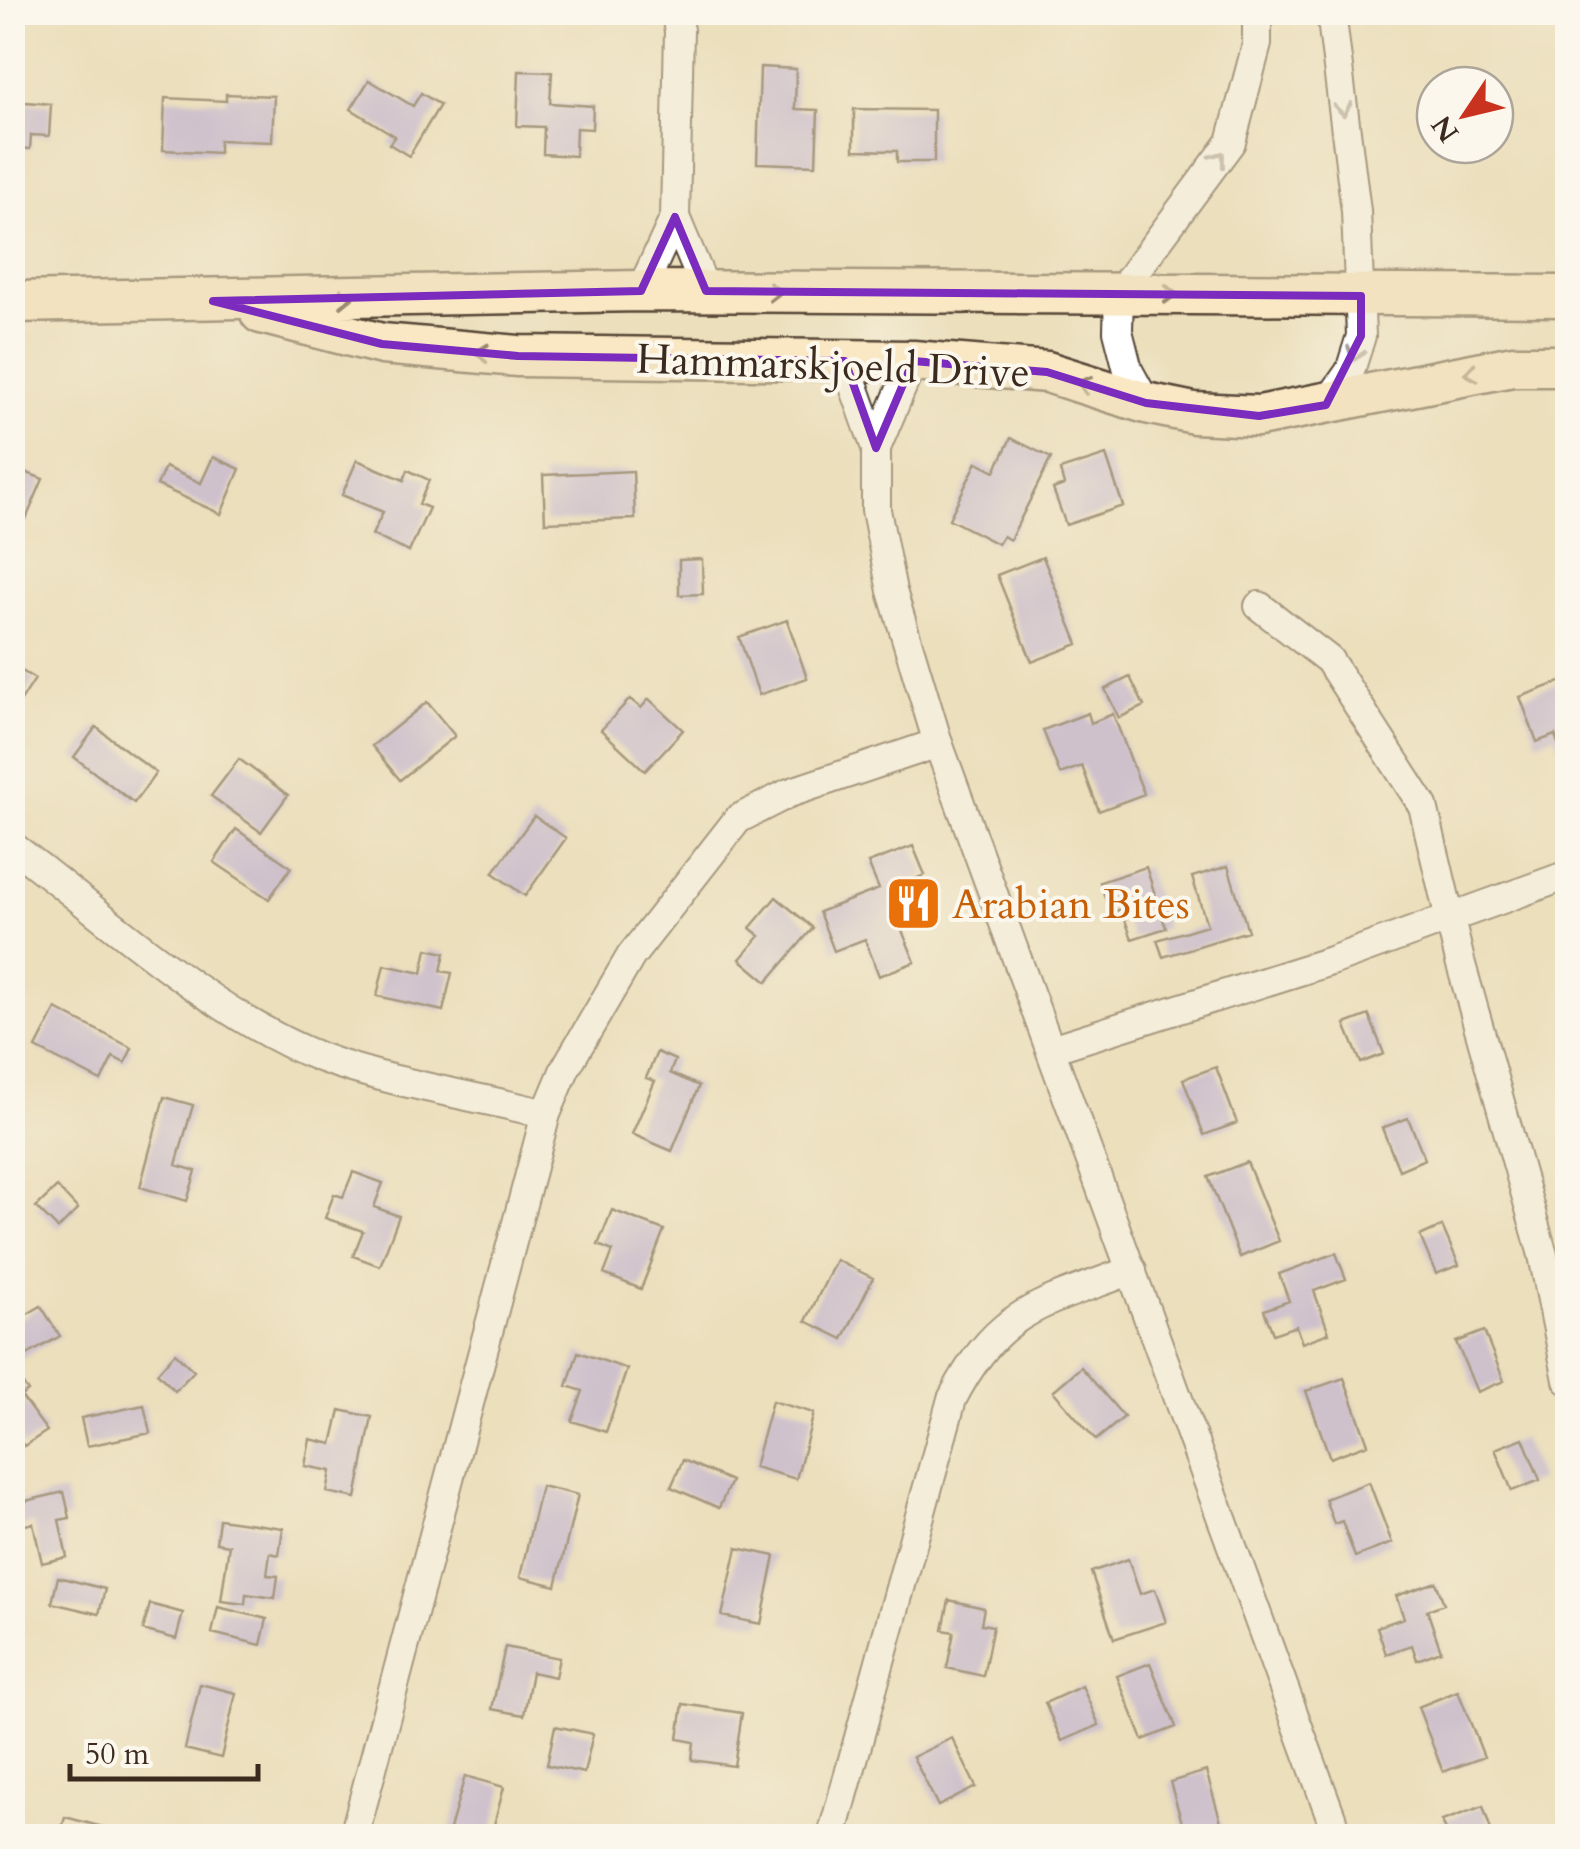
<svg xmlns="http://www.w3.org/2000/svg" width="1580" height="1849" font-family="Cardo,serif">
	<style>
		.building { fill: #ac9ee1 }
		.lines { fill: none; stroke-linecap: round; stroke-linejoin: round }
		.minor-casing { stroke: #554536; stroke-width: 32 }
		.secondary-casing { stroke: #554536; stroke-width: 45 }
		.minor { stroke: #fff; stroke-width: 28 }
		.secondary { stroke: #fae7c3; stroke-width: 40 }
		.oneway { stroke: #a79f9a }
		.oneway2 { stroke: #9a8870 }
		.marked { fill: none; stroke: #7b2cbf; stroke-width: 8; stroke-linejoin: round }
		.labels { text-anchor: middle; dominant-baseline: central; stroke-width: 8; stroke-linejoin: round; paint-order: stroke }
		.street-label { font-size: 42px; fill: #3b2a1e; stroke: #fbf7ec }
		.food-label { font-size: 42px; fill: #c56008; stroke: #fbf7ec; text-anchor: start }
	</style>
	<rect width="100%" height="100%" fill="#fbf7ec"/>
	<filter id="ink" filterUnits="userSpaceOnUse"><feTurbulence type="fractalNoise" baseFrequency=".01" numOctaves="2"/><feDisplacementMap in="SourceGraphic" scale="20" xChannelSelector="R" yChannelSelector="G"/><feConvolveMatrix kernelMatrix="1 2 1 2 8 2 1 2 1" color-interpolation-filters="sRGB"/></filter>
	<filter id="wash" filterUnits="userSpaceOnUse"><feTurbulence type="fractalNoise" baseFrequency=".0048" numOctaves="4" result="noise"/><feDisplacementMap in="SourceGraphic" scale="40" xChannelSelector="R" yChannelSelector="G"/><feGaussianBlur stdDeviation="2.25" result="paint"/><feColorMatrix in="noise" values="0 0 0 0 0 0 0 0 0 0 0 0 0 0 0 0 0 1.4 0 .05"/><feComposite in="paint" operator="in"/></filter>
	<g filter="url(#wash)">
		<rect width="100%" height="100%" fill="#ebdfbc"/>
		<g id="blocks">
			<path class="building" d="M760,67L796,69L795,109L818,110L816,165L757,163Z
				M519,71L552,72L550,103L593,106L592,129L576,128L575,156L543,154L544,127L517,126Z
				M369,80L413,106L421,93L440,105L409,156L389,144L395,136L351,109Z
				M226,94L274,96L272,142L219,140V153L163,150L165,98L226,101Z
				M12,101L51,104L49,136L31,135L30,149L12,148Z
				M854,109L934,110V162H897V151L854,150Z
				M1011,438L1051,458L1010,540L1003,536L998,544L949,519L977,462L995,471Z
				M1106,455L1123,506L1066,525L1053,489L1064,485L1060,470Z
				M213,457L240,469L221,514L157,485L165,467L201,483Z
				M357,460L404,480L408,470L429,480L419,504L429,508L409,552L372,535L383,512L342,495Z
				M12,467L43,479L26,519L12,514Z
				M633,471L635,519L545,522L543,475Z
				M1043,557L1078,644L1032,662L997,575Z
				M702,559L703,594L679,595V560Z
				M787,620L807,678L759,695L739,637Z
				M12,665L35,679L12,715Z
				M1130,677L1144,706L1119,718L1105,689Z
				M1568,679V743L1559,746L1555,735L1537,742L1520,697Z
				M630,699L641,708L649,699L683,730L645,771L601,730Z
				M427,702L455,736L400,780L372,746Z
				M1088,713L1091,723L1113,714L1144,794L1099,811L1082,766L1060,774L1043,730Z
				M96,727L156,773L134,803L74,757Z
				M239,759L288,795L261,832L211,796Z
				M534,816L566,838L525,896L493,873Z
				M236,829L291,867L269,899L214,862Z
				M913,846L925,875L915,879L927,912L899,923L915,962L879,976L865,939L834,951L819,912L879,889L868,863Z
				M1228,866L1248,931L1163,957L1157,940L1207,925L1192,877Z
				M1146,867L1166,928L1132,939L1121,909L1110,913L1100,882Z
				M776,897L813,928L767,982L740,959L760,936L750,928Z
				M427,949L445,953L441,971L452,973L443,1011L377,996L384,965L422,973Z
				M56,1009L132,1048L125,1063L113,1057L101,1081L36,1048Z
				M1369,1015L1384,1054L1361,1063L1345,1024Z
				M657,1052L675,1060L670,1073L699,1086L672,1151L632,1134L655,1081L646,1078Z
				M1216,1067L1237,1123L1204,1135L1183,1079Z
				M164,1097L193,1105L176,1165L196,1171L187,1201L140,1187Z
				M1408,1118L1425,1159L1399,1170L1382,1128Z
				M1247,1162L1279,1241L1240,1257L1208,1177Z
				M353,1172L383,1183L374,1207L399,1216L380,1266L353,1256L363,1231L325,1218L334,1194L343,1197Z
				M57,1187L78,1209L58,1229L36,1207Z
				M612,1210L664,1230L641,1289L604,1274L613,1251L598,1245Z
				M1442,1226L1459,1265L1436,1274L1420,1236Z
				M1336,1253L1346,1279L1314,1291L1329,1333L1302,1343L1296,1326L1273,1334L1264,1310L1289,1301L1279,1274Z
				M836,1260L873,1278L843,1339L806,1321Z
				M41,1306L60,1336L15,1362L12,1323Z
				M1484,1331L1504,1381L1477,1392L1456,1342Z
				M578,1352L627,1369L606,1432L572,1421L583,1391L567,1386Z
				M175,1353L194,1371L175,1391L157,1373Z
				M1081,1367L1124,1417L1096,1440L1053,1391Z
				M12,1370L28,1391L21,1396L47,1431L24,1446L12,1430Z
				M1344,1378L1368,1444L1330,1458L1306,1391Z
				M772,1401L814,1413L796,1479L754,1467Z
				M144,1405L150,1433L87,1446L81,1418Z
				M340,1410L372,1417L356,1498L327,1492L331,1471L305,1466L310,1439L332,1444Z
				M1523,1438L1540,1480L1512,1491L1495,1449Z
				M683,1460L731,1481L719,1508L671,1487Z
				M1369,1482L1392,1543L1355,1557L1342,1521L1334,1524L1325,1499Z
				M541,1486L578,1495L556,1586L520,1577Z
				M64,1492L70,1518L59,1520L67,1557L42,1563L33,1523L22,1526L17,1503Z
				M219,1519L283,1528L279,1555L270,1553L267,1575L278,1576L275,1598L246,1594L245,1604L221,1601L229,1545L216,1543Z
				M737,1548L775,1556L761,1624L722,1616Z
				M1128,1559L1140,1594L1155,1589L1166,1622L1114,1639L1091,1572Z
				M58,1577L105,1589L99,1614L52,1603Z
				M1436,1582L1444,1604L1427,1610L1441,1651L1417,1660L1412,1645L1386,1654L1377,1627L1404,1618L1396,1596Z
				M949,1600L984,1608L981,1624L993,1626L983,1676L947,1668L954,1632L943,1630Z
				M150,1604L183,1613L176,1639L143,1630Z
				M218,1607L267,1619L261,1645L212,1633Z
				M505,1647L559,1658L555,1677L532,1672L524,1715L492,1709Z
				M1150,1663L1176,1727L1143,1740L1117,1676Z
				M200,1684L236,1693L221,1758L185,1749Z
				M1082,1686L1099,1725L1062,1741L1045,1703Z
				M1458,1691L1484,1757L1443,1772L1418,1707Z
				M683,1704L742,1713L734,1766L692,1760L694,1742L678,1739Z
				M555,1726L593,1734L584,1773L547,1765Z
				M952,1738L976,1787L938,1806L913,1757Z
				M1206,1771L1223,1829L1186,1836L1170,1782Z
				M465,1776L504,1787L491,1836H448Z
				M1483,1806L1493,1836H1448L1442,1821Z
				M65,1817L114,1830L113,1836H60Z"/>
		</g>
	</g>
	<g filter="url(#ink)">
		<use href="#blocks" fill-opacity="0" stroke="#554536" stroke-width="2.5"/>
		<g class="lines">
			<defs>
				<path id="minor" d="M675,217L706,291
					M641,291L675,217L679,30L675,12
					M845,361L876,448V510L892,591L938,743L1338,1836
					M1146,403L1128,370L1118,331L1119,293L1231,142L1257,44V12
					M1326,405L1350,371L1361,336L1356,211L1331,12
					M876,448L913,361
					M1259,606L1329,660L1423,806L1460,961L1543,1255L1568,1380
					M12,846C104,915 216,1018 322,1058C389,1083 476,1096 546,1114
					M1051,1049L1331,961L1568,875
					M354,1836L546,1114L565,1069L631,956L738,819L789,793L938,743
					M832,1836L952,1399C999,1307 1041,1305 1132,1270"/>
				<path id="secondary" d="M12,302L641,291L1568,296
					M261,313L382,344L518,356L913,361L1047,372L1146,403L1194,413L1259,416L1513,366H1568"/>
			</defs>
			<use href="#minor" class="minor-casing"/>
			<use href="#secondary" class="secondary-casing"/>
			<use href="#minor" class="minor"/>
			<use href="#secondary" class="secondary"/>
		</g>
		<defs><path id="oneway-chevron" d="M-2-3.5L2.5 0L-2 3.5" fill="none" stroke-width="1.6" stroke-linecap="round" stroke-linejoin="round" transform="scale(2.5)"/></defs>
		<g class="oneway">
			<use href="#oneway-chevron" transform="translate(1343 109) rotate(83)"/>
			<use href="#oneway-chevron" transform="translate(1219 158) rotate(-53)"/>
			<use href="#oneway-chevron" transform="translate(1355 354) rotate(108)"/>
		</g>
		<g class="oneway2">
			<use href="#oneway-chevron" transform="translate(775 292)"/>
			<use href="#oneway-chevron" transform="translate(1170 294) rotate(1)"/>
			<use href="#oneway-chevron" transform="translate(346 298) rotate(-1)"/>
			<use href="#oneway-chevron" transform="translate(482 353) rotate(-175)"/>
			<use href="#oneway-chevron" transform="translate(1471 373) rotate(170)"/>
			<use href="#oneway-chevron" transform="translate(1084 384) rotate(-162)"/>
		</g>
	</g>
	<path d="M0 0H1580V1849H0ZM675,217L706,291L1361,296V336L1326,405L1259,416L1146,403L1047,372L913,361L876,448L845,361L518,356L382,344L213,301L641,291Z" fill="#ebdfbc" fill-opacity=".55" fill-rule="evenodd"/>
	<path class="marked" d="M675,217L706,291L1361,296V336L1326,405L1259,416L1146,403L1047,372L913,361L876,448L845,361L518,356L382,344L213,301L641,291Z"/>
	<defs>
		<symbol id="restaurant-square" viewBox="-11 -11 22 22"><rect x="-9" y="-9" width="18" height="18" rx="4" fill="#e8710a" stroke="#fbf7ec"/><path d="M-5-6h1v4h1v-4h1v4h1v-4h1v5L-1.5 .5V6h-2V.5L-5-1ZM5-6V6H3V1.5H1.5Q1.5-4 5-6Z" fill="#fff"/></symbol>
	</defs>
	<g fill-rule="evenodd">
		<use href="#restaurant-square" x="882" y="872" width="63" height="63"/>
	</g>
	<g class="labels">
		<g class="street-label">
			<text transform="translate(833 366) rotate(2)">Hammarskjoeld Drive</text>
		</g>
		<g class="food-label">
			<text x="952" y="904">Arabian Bites</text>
		</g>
	</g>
	<rect width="1580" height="1849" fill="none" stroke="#fbf7ec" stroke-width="50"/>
	<g transform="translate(1465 115) rotate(235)"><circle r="48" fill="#fbf7ec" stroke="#aea59a" stroke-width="2.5"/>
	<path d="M0-8L18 38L0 25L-18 38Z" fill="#c8321e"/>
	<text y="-15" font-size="28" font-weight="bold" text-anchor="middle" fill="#3b2a1e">N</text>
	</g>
	<path d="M70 1764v15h188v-15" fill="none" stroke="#3b2a1e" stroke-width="5"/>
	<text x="85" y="1764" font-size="30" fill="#3b2a1e" stroke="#fbf7ec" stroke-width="8" paint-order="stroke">50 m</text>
</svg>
